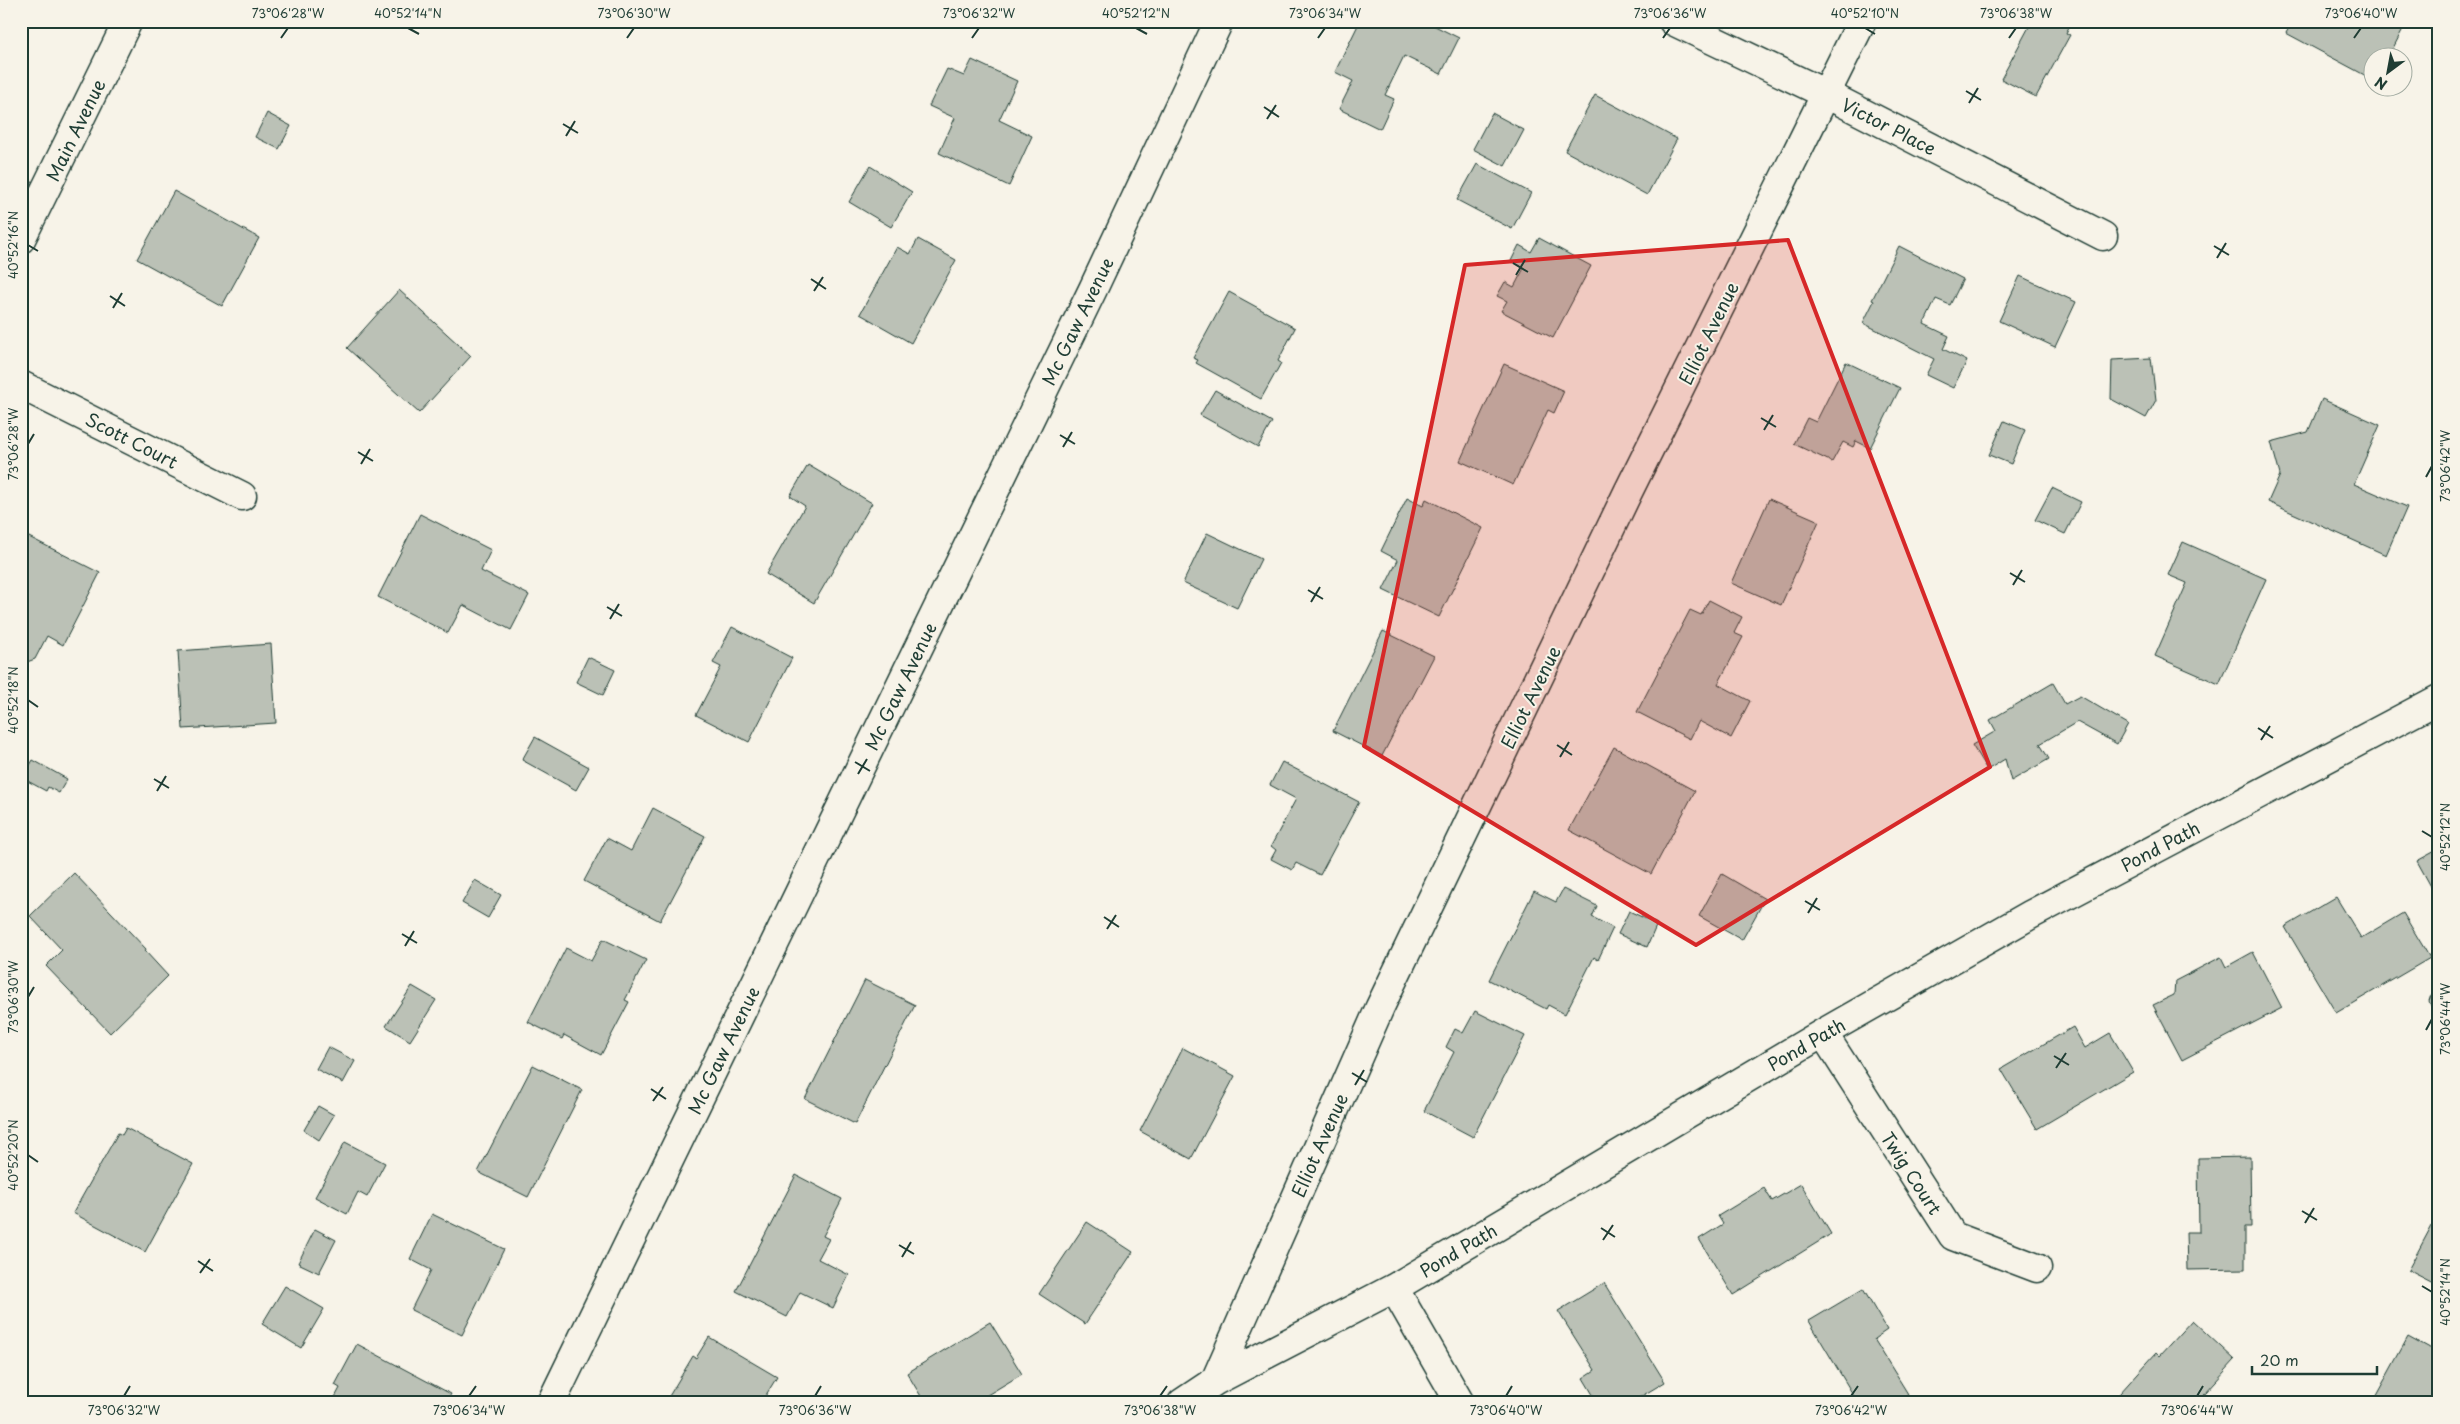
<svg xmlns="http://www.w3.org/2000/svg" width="2460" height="1424" font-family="'Playpen Sans',sans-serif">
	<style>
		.building { fill: #bbc1b6; stroke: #1f3d34 }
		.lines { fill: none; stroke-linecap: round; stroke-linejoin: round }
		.minor-casing { stroke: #1f3d34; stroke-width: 31 }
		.minor { stroke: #f7f3e8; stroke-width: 28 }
		.marked { fill: #d62828; fill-opacity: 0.2; stroke: #d62828; stroke-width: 4; stroke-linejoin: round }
		.ticks { fill: none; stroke: #1f3d34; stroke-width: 2 }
		.labels { text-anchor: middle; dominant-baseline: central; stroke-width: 4; stroke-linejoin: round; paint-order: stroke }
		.street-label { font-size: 18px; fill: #1f3d34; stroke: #f7f3e8 }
		.neatline { fill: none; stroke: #1f3d34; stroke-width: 2 }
		.ticks-label { font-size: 12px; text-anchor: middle; fill: #1f3d34 }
	</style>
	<rect width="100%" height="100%" fill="#f7f3e8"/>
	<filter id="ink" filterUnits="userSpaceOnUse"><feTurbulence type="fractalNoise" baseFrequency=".02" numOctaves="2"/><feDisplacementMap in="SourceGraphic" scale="10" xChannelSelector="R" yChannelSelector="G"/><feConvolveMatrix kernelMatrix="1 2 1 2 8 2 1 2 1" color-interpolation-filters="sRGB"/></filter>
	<g filter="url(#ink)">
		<path class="building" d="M1360,21H1425L1459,38L1441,74L1404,56L1385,95L1394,99L1380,129L1339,109L1353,81L1335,72Z
			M2024,21H2072L2066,33L2070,35L2036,97L2001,79L2030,25Z
			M2293,21H2407L2388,58H2372V79L2286,33Z
			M972,60L1017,81L999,120L1032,136L1009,186L939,153L955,118L929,106L947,69L964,76Z
			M1595,95L1677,139L1647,195L1565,151Z
			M267,113L291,126L279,149L255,137Z
			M1492,113L1524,130L1505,166L1473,149Z
			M1477,164L1531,193L1512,229L1457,200Z
			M870,166L912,192L891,227L849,202Z
			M174,191L259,238L222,306L137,259Z
			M1539,238L1591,266L1553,338L1501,311L1507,301L1497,296L1505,282L1514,287L1524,268L1511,261L1519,245L1531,252Z
			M918,239L956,260L911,343L860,314L897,247L910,254Z
			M1899,246L1963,279L1950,305L1936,299L1924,324L1949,336L1943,349L1967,361L1953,388L1926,375L1934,359L1863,323L1874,301L1872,300Z
			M2020,276L2076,302L2055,347L1999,321Z
			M399,290L471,356L419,413L347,348Z
			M1229,292L1295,328L1278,361L1281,363L1261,399L1196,363L1198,360L1193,358Z
			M2151,358L2156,400L2146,418L2111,399L2112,360Z
			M1846,362L1900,388L1870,448L1856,441L1853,447L1843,442L1832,462L1794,444L1807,418L1816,422Z
			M1504,364L1564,391L1554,413L1548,410L1513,485L1460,461Z
			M1215,390L1272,422L1258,447L1200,415Z
			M2322,399L2380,425L2354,484L2407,507L2386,555L2268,502L2280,475L2271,442L2308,432Z
			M2004,421L2025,430L2011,464L1989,455Z
			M808,465L872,503L814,603L766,574L805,506L790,496Z
			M2052,488L2081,502L2065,534L2035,520Z
			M1407,498L1423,506L1426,499L1483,528L1439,617L1383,590L1398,560L1381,551Z
			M1769,499L1819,521L1781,605L1731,583Z
			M420,514L491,550L481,571L529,595L511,630L463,605L448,633L378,597Z
			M21,533L100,573L63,645L47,636L35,659L27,662L21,659Z
			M1207,533L1261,559L1237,608L1183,583Z
			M2183,542L2266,579L2219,684L2155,656L2187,583L2168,575Z
			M1709,600L1742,617L1734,633L1743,637L1718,684L1750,701L1731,738L1699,721L1690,739L1637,712L1690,610L1701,615Z
			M732,627L792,658L749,742L696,715L721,667L713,663Z
			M1383,631L1434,656L1382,756L1333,731Z
			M271,644L276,723L183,729L178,651Z
			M588,657L615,670L603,695L576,682Z
			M2053,683L2065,704L2080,696L2128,724L2117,744L2077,722L2040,744L2049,759L2011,781L2005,759L1987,770L1972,745L1996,731L1990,720Z
			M535,737L589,767L576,790L522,760Z
			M1614,747L1695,791L1651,874L1569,830Z
			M33,760L67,779L59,793L48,787L46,791L22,778Z
			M1282,762L1359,802L1320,875L1296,863L1292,870L1271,859L1276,850L1271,846L1296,799L1270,785Z
			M653,808L705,836L660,921L584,881L607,838L631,851Z
			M2439,849V901L2417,861Z
			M74,873L146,949L145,951L168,976L110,1033L46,966L62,950L30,916Z
			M1722,874L1765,899L1742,940L1699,916Z
			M475,880L501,895L488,918L462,903Z
			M1563,889L1597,906L1592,917L1613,928L1598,960L1594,957L1565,1014L1548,1005L1546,1009L1489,980L1534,891L1556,902Z
			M2336,897L2361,938L2403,913L2430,958L2336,1013L2285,927Z
			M1629,911L1657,924L1647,947L1618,934Z
			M603,939L646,960L625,1000L629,1002L601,1055L564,1035L562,1039L528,1022L566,948L591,961Z
			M2253,952L2282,1008L2182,1060L2153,1005L2174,995L2175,981L2221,957L2226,967Z
			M865,980L915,1005L855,1124L805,1099Z
			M412,986L436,1000L410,1041L386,1026Z
			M2439,989V1015L2433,1010L2429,1001L2431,995Z
			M1475,1011L1525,1036L1473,1137L1424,1111L1454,1052L1446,1047L1455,1029L1463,1033Z
			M2073,1027L2085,1048L2110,1033L2133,1072L2037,1129L2001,1069Z
			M328,1047L355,1061L343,1083L316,1069Z
			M1183,1048L1235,1076L1191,1159L1140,1131Z
			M533,1065L582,1090L528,1197L478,1172Z
			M318,1106L334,1115L319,1140L304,1130Z
			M126,1128L193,1164L145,1252L73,1213L118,1133L122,1135Z
			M345,1142L385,1163L367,1197L358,1192L347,1214L315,1197Z
			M2250,1157L2251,1227H2245V1269L2187,1270L2186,1232H2199L2198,1158Z
			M796,1175L842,1199L823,1236L829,1239L818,1259L849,1275L833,1308L800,1292L787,1317L736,1291Z
			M1801,1184L1831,1234L1733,1295L1699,1239L1723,1224L1718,1216L1764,1188L1772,1201Z
			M2439,1212V1286L2408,1270Z
			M432,1214L504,1249L462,1335L411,1310L431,1270L410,1259Z
			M1087,1222L1133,1252L1085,1324L1039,1294Z
			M315,1229L336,1240L319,1273L298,1263Z
			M1604,1283L1665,1382L1630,1403H1598L1583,1378L1595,1370L1558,1311Z
			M285,1286L324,1309L301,1348L262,1324Z
			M1863,1289L1887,1330L1874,1339L1908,1394L1894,1403H1858L1809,1321Z
			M2192,1320L2235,1360L2196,1403H2111L2156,1353L2159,1356Z
			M990,1322L1022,1374L974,1403H925L907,1373Z
			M709,1337L777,1377L761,1403H737L732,1399L730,1403H665L693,1356L696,1358Z
			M2408,1337L2439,1354V1403H2372Z
			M357,1344L451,1394L446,1403H332L340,1388L335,1385Z"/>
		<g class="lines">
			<defs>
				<path id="minor" d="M1673,21L1826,94L2103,236
					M21,239L128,21
					M21,385L242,496
					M1823,1033L1953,1236L2037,1268
					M1394,1288L1460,1403
					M1215,1381L1380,1007L1628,492L1862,21
					M551,1403L1093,289L1219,21
					M1182,1403L1215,1381L1394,1288L1823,1033L2030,915L2439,699"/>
			</defs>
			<use href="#minor" class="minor-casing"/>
			<use href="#minor" class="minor"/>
		</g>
	</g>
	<path class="marked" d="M1788,240L1990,767L1696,945L1364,746L1465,265Z"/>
	<path class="ticks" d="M408,28L419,34M1136,28L1147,34M1865,28L1875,34M281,38L288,28M627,38L634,28M972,38L979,28M1318,38L1325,28M1663,38L1670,28M2009,38L2016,28M2354,38L2361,28M1966,91L1981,100M1969,103L1978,88M1264,107L1279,117M1267,119L1276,105M563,124L578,133M566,136L575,121M28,245L38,251M2214,246L2229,255M2217,258L2226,243M1513,263L1528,272M1516,275L1525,260M811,279L826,289M814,291L823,277M110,296L125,306M113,308L122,293M1761,418L1776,427M1764,430L1773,415M1060,435L1075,444M28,444L34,434M1063,447L1072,432M358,452L373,461M361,464L370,449M2426,477L2432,466M2010,573L2025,582M2013,585L2022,570M1308,590L1323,599M1311,602L1320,587M607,607L622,616M610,619L619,604M28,700L38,707M2258,728L2273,738M2261,740L2270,726M1557,745L1572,755M1560,757L1569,742M855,762L870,771M858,774L867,759M154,779L169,788M157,791L166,776M2422,831L2432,837M1805,901L1820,910M1808,913L1817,898M1104,917L1119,927M1107,929L1116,915M402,934L417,943M405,946L414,931M28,997L34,987M2426,1030L2432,1019M2054,1056L2069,1065M2056,1068L2066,1053M1352,1073L1367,1082M1355,1085L1364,1070M651,1089L666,1099M653,1101L663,1087M28,1155L38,1162M2302,1211L2317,1220M2305,1223L2314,1208M1601,1228L1615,1237M1603,1240L1613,1225M899,1245L914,1254M902,1257L911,1242M198,1261L213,1271M200,1273L210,1259M2422,1286L2432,1292M124,1396L130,1386M469,1396L476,1386M815,1396L821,1386M1160,1396L1167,1386M1506,1396L1512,1386M1851,1396L1858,1386M2197,1396L2203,1386"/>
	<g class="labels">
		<g class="street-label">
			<text transform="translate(1889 126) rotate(27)">Victor Place</text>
			<text transform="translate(75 130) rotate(-64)">Main Avenue</text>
			<text transform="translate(1077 321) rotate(-64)">Mc Gaw Avenue</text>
			<text transform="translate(1708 333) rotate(-64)">Elliot Avenue</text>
			<text transform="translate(132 440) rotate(27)">Scott Court</text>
			<text transform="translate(900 686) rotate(-64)">Mc Gaw Avenue</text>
			<text transform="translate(1530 697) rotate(-64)">Elliot Avenue</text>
			<text transform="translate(2160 846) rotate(-28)">Pond Path</text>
			<text transform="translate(1806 1044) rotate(-30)">Pond Path</text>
			<text transform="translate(723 1050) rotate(-64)">Mc Gaw Avenue</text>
			<text transform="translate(1319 1145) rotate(-66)">Elliot Avenue</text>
			<text transform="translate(1912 1173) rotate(57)">Twig Court</text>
			<text transform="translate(1458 1250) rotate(-31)">Pond Path</text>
		</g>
	</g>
	<rect width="2460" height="1424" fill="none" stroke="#f7f3e8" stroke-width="55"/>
	<g transform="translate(2388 72) rotate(212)"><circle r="24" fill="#f7f3e8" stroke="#a1aaa0"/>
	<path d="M0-4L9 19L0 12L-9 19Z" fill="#1f3d34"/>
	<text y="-8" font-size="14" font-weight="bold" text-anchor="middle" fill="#1f3d34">N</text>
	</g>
	<path d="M2252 1366v8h125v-8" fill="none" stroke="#1f3d34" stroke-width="2.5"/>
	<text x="2260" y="1366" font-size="15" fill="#1f3d34" stroke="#f7f3e8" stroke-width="4" paint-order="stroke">20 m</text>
	<rect x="28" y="28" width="2404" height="1368" class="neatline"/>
	<g class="ticks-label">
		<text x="288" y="18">73°06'28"W</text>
		<text x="408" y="18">40°52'14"N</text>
		<text x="634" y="18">73°06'30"W</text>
		<text x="979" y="18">73°06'32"W</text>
		<text x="1136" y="18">40°52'12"N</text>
		<text x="1325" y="18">73°06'34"W</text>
		<text x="1670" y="18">73°06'36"W</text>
		<text x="1865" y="18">40°52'10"N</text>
		<text x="2016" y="18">73°06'38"W</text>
		<text x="2361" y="18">73°06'40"W</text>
		<text transform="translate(14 245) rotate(-90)" y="4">40°52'16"N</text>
		<text transform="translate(14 444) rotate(-90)" y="4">73°06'28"W</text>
		<text transform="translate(2446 466) rotate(-90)" y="4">73°06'42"W</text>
		<text transform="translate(14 700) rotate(-90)" y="4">40°52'18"N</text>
		<text transform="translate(2446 837) rotate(-90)" y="4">40°52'12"N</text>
		<text transform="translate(14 997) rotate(-90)" y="4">73°06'30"W</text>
		<text transform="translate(2446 1019) rotate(-90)" y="4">73°06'44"W</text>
		<text transform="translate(14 1155) rotate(-90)" y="4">40°52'20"N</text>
		<text transform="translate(2446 1292) rotate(-90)" y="4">40°52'14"N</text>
		<text x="124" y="1415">73°06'32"W</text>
		<text x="469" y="1415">73°06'34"W</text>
		<text x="815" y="1415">73°06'36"W</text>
		<text x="1160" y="1415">73°06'38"W</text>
		<text x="1506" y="1415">73°06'40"W</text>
		<text x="1851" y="1415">73°06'42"W</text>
		<text x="2197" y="1415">73°06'44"W</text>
	</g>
</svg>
